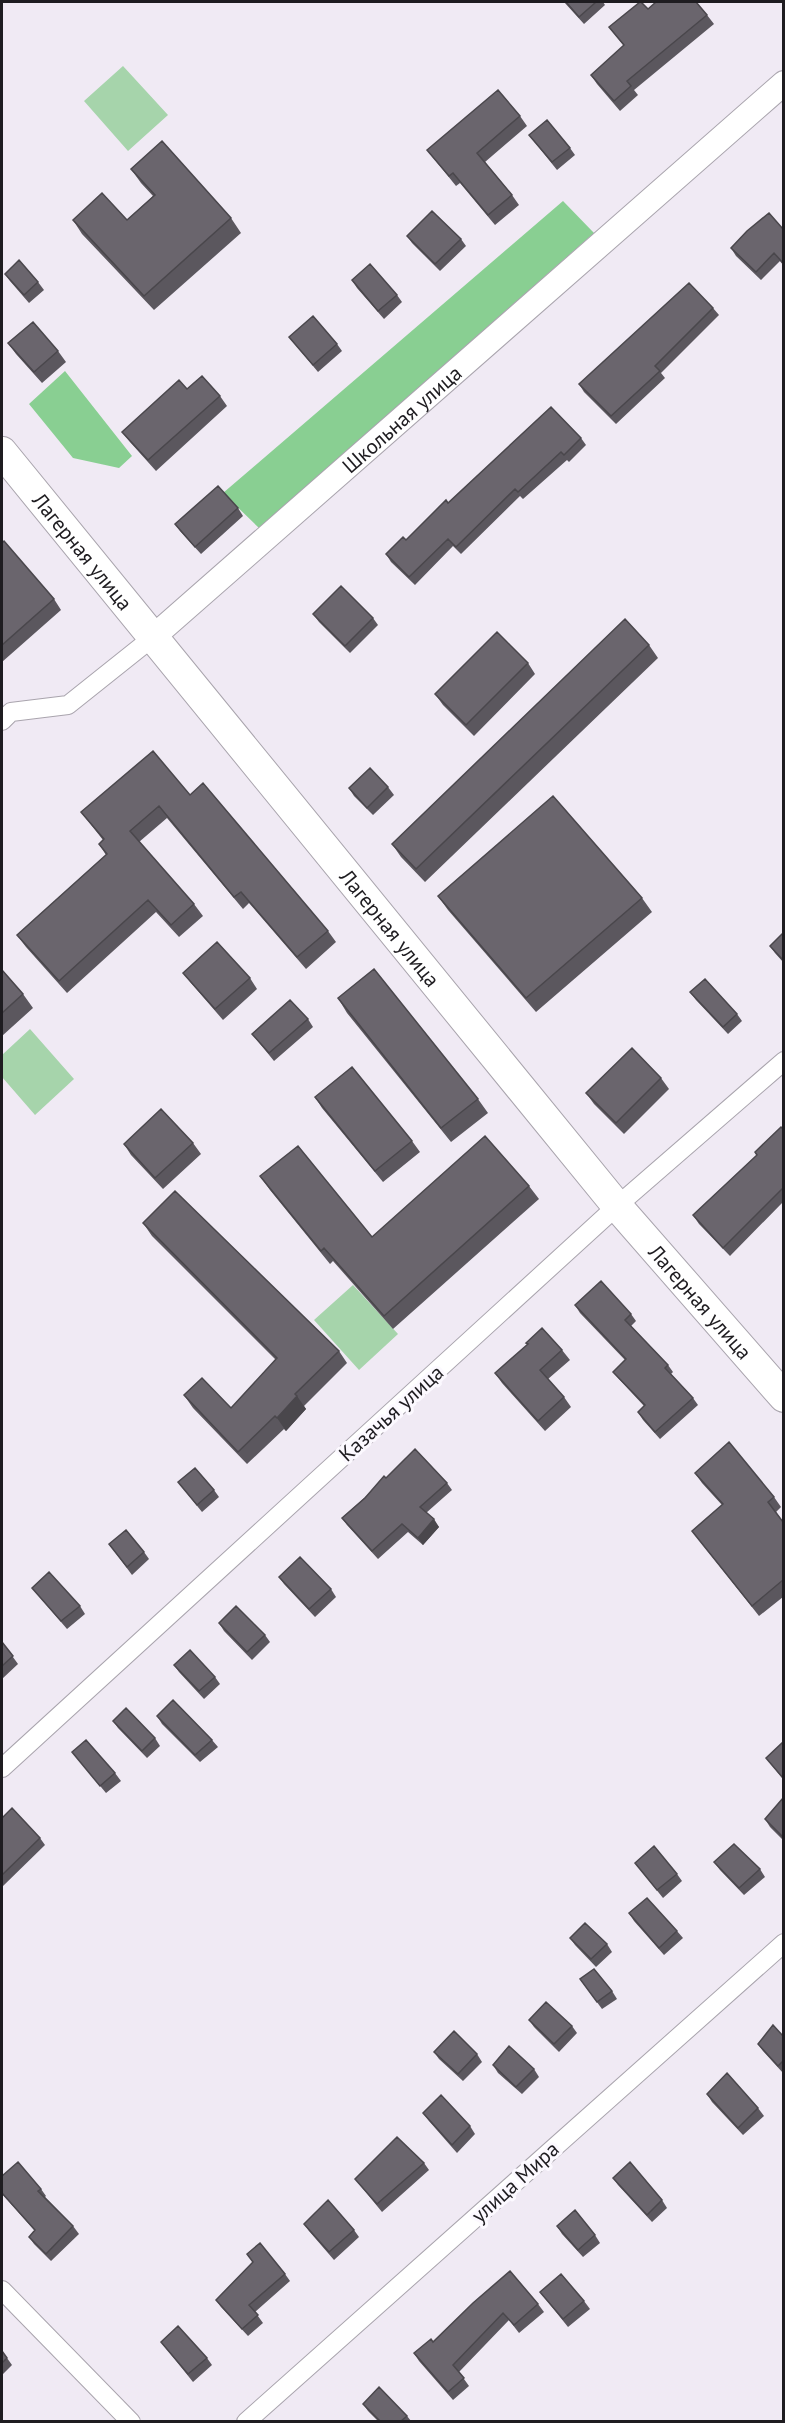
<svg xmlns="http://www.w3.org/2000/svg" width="785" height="2423" font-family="'PT Sans',sans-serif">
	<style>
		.green { fill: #a6d4ab }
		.forest { fill: #89cf92 }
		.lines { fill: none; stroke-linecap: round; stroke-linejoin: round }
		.minor-casing { stroke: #a9a4ad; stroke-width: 20 }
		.tertiary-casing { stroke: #a9a4ad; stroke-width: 26 }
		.primary-casing { stroke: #a9a4ad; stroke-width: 32 }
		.minor { stroke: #fff; stroke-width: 18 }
		.tertiary { stroke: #fff; stroke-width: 24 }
		.primary { stroke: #fff; stroke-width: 30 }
		.wall { fill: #5b575e }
		.shaded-wall { fill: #4a474c }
		.building { fill: #6a656d; stroke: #4a474c; stroke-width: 1.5 }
		.labels { text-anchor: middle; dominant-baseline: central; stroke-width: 6; stroke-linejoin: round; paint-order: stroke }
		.street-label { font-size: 21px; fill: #1e1c20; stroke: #fcf9ff }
	</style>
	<rect width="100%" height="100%" fill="#f0eaf4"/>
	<path class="green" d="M123,66L168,115L128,151L84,101Z
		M30,1029L74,1079L35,1115L2,1077V1055Z
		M353,1285L398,1334L359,1370L314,1320Z"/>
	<path class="forest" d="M563,201L594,233L259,528L223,493Z
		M65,371L132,456L119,468L73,458L29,404Z"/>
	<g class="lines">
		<defs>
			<path id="minor" d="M2,721L11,712L68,705L152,638
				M2,1768L617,1206L784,1061
				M2,2290L131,2422
				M246,2422L784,1943"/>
			<g id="tertiary">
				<path id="s1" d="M152,638L784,83"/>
			</g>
			<g id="primary">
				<path id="s2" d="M2,452L617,1206L784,1397"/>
			</g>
		</defs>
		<use href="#minor" class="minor-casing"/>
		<use href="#tertiary" class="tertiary-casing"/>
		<use href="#primary" class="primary-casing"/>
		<use href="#minor" class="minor"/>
		<use href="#tertiary" class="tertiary"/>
		<use href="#primary" class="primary"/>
	</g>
	<path class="wall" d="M564,2H603L605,5L584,24Z
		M648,9L707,15L714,24L634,90L638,95L620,111L597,84L591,75L624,46L609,27Z
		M520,116L527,126L485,162L512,195L519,205L495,225L460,183L456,186L427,150Z
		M529,135L570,148L575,155L557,170Z
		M131,169L231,218L241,233L154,310L82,234L73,220H127L153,196L141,183Z
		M783,229V265L780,261L761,280L736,256L731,248Z
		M407,236L461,239L466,246L440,271L412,243Z
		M5,274L38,282L44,290L29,303L10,281Z
		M352,280L397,295L402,302L384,319L357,288Z
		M713,308L719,315L661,373L665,378L616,424L584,392L579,384Z
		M289,337L337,344L342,351L318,372Z
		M8,343L58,351L66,362L42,383L16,354Z
		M187,389L220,396L227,406L156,471L130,442L122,432Z
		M581,438L586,445L569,462L567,460L523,499L520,496L461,554L453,546L415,585L391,562L386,554L406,540L448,503Z
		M238,508L243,516L201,554L180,531L175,524Z
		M2,543L54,599L61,610L2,662Z
		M313,614L373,618L378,625L350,653L319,622Z
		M649,645L658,658L425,882L401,857L392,844Z
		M528,663L535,674L474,736L443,705L435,694Z
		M388,787L394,795L373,815L354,796L349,788Z
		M190,795L328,931L336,942L306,969L249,903L243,909L167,818L139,842L194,904L203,916L179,937L156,912L67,993L26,947L17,935L106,855L99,844L103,840L81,812Z
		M438,896L642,898L652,912L536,1012L448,910Z
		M783,933V962L775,953L770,946Z
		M2,970L23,994L33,1008L2,1036Z
		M183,973L250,978L257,989L223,1020L191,983Z
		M690,992L737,1014L742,1021L728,1034L696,1000Z
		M338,998L478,1099L488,1113L451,1142L347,1013Z
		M308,1019L313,1027L274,1061L252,1034Z
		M661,1078L669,1089L624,1134L594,1104L586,1093Z
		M315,1097L412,1141L420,1152L383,1182L322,1108Z
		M783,1129V1202L730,1256L699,1224L693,1215L757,1155L755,1152Z
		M193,1143L201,1154L163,1189L131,1155L124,1144Z
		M260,1176L372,1237L529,1186L539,1199L393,1329L333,1261L330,1264L270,1190Z
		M143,1223L339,1351L347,1363L304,1406L306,1409L286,1431L284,1429L247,1464L193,1408L184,1395L231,1408L276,1360L152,1236Z
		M575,1305L631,1314L636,1321L631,1326L668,1365L673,1372L671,1374L693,1398L698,1405L660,1439L643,1420L638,1412L644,1406L619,1379L613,1372L625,1360L580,1313Z
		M562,1350L570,1360L548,1379L564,1397L571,1407L545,1431L502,1383L495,1373Z
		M695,1473L774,1497L781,1507L776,1512L783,1522V1597L759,1616L692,1531L722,1505L702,1483Z
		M386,1478L447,1483L452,1490L426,1513L439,1527L423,1545L408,1532L378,1559L347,1525L342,1518Z
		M178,1482L214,1490L219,1497L202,1512Z
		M109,1544L144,1552L149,1559L132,1575Z
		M279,1577L331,1589L336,1597L315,1617L284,1584Z
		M32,1588L80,1606L85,1614L67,1629Z
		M219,1623L265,1635L270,1642L252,1660L224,1631Z
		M2,1642L18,1664L2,1679Z
		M174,1665L215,1677L220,1684L204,1699L179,1672Z
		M157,1716L212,1740L218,1747L200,1762L162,1724Z
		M113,1721L155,1738L160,1746L147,1758L118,1728Z
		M783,1742V1779L766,1758Z
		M72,1752L115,1773L121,1781L106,1793Z
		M783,1798V1840L770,1827L765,1819Z
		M2,1818L40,1838L45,1845L2,1887Z
		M714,1862L760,1869L765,1877L744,1895L720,1870Z
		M635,1863L677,1874L682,1881L663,1898Z
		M629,1913L677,1931L683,1938L664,1955L634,1921Z
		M570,1938L607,1944L612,1952L596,1967L575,1945Z
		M580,1979L612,1991L617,1999L602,2009Z
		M529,2020L572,2026L577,2033L559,2052L534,2027Z
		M783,2036V2073L763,2051L758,2044Z
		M434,2052L477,2054L482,2062L463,2081L439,2059Z
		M493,2065L534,2069L539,2077L522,2094L498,2073Z
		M707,2094L758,2108L764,2116L743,2135L712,2102Z
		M423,2113L470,2126L475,2134L457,2153L429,2121Z
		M424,2163L429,2170L382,2212L355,2179Z
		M2,2176L41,2189L46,2196L45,2197L73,2226L79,2234L51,2261L34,2244L29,2237L35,2231L2,2194Z
		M613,2178L662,2200L667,2208L652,2222L618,2185Z
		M304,2224L354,2230L359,2237L334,2260L309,2231Z
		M557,2226L595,2235L600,2243L583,2257L562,2234Z
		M247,2254L285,2274L290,2281L255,2312L263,2323L248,2336L221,2307L216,2300L253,2262Z
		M540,2292L584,2301L590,2309L568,2327Z
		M473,2303L538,2304L544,2312L519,2333L509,2320L459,2372L469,2386L453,2400L419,2361L414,2353L433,2342Z
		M161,2342L207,2358L212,2365L193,2382Z
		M2,2351L12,2365L2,2375Z
		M363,2404L407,2416L411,2421H378L368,2411Z"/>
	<path class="shaded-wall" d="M297,1396L306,1409L286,1431L277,1418Z
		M434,1519L439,1527L423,1545L418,1538Z"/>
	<path class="building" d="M566,2H596L579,17Z
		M640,2H641L648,9L656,2H696L707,15L627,81L631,86L614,101L591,75L624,45L609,27Z
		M498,90L520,116L477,153L512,195L488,215L453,173L449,176L427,150Z
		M547,120L570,148L552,162L529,135Z
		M162,141L231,218L144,296L73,220L102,193L127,220L155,195L131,169Z
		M432,211L461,239L435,264L407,236Z
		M769,213L783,229V263L774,253L756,272L731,248L747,231Z
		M19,260L38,282L24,295L5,274Z
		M370,264L397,295L378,311L352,280Z
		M689,283L713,308L655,366L660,371L611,416L579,384Z
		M313,316L337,344L313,365L289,337Z
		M33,322L58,351L34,372L8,343Z
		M202,376L220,396L148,460L122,432L179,380L187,389Z
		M551,407L581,438L564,455L561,452L518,492L515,489L456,547L448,539L409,577L386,554L403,537L406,540L446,500L448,503Z
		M218,486L238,508L195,547L175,524Z
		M4,541L54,599L2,645V543Z
		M341,586L373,618L345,646L313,614Z
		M625,619L649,645L416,869L392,844Z
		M497,632L528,663L466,725L435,694Z
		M153,751L190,795L203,783L328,931L297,957L241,892L234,897L159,806L130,831L194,904L171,925L148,900L59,981L17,935L107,854L99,844L104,839L81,812Z
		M370,768L388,787L367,808L349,788Z
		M553,796L642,898L526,998L438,896Z
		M783,933V960L770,946Z
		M217,942L250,978L215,1009L183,973Z
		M374,969L478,1099L441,1128L338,998Z
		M2,970L23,994L2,1013Z
		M705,979L737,1014L723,1027L690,992Z
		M290,1000L308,1019L269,1053L252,1034Z
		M632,1048L661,1078L616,1123L586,1093Z
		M352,1067L412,1141L375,1171L315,1097Z
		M161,1109L193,1143L155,1178L124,1144Z
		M781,1127L783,1129V1188L723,1248L693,1215L757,1155L755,1152Z
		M485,1136L529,1186L384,1316L324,1248L321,1251L260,1176L298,1146L372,1237Z
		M175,1191L339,1351L295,1394L297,1396L277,1418L275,1416L238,1452L184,1395L202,1378L231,1408L277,1358L143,1223Z
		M601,1281L631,1314L625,1320L668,1365L665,1368L693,1398L655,1432L638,1412L645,1405L613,1372L626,1359L575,1305Z
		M542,1328L562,1350L540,1370L564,1397L538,1421L495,1373L528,1344L526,1343Z
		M729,1442L774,1497L768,1502L783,1522V1580L752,1606L692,1531L723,1504L695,1473Z
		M415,1449L447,1483L420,1507L434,1519L418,1538L402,1524L372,1551L342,1518L365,1498L384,1476L386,1478Z
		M195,1468L214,1490L197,1505L178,1482Z
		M126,1530L144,1552L127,1567L109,1544Z
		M300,1557L331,1589L309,1609L279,1577Z
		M49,1572L80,1606L61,1621L32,1588Z
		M236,1606L265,1635L247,1652L219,1623Z
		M2,1642L13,1656L2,1666Z
		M190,1650L215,1677L199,1691L174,1665Z
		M173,1700L212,1740L195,1755L157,1716Z
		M126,1708L155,1738L142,1751L113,1721Z
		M86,1740L115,1773L100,1786L72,1752Z
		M783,1742V1778L766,1758Z
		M783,1798V1837L765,1819Z
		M12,1808L40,1838L2,1875V1818Z
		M734,1844L760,1869L739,1888L714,1862Z
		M654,1846L677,1874L657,1890L635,1863Z
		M647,1898L677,1931L659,1948L629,1913Z
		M585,1923L607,1944L591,1959L570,1938Z
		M594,1969L612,1991L597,2002L580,1979Z
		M546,2002L572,2026L554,2044L529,2020Z
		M773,2025L783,2036V2061L778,2066L758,2044Z
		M454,2031L477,2054L458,2074L434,2052Z
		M509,2046L534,2069L516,2087L493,2065Z
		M727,2073L758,2108L738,2128L707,2094Z
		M441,2095L470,2126L452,2145L423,2113Z
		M397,2137L424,2163L377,2204L355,2179Z
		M18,2162L41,2189L38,2191L73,2226L46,2254L29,2237L35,2230L2,2193V2176Z
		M630,2162L662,2200L647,2215L613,2178Z
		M328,2200L354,2230L329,2252L304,2224Z
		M575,2210L595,2235L578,2250L557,2226Z
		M260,2243L285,2274L249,2305L258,2315L242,2329L216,2300L253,2262L247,2254Z
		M510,2271L538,2304L514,2325L503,2313L453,2365L464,2378L448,2392L414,2353L431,2339L433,2342L473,2303Z
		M561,2274L584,2301L563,2319L540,2292Z
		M178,2326L207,2358L188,2374L161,2342Z
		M2,2351L7,2358L2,2363Z
		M379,2387L407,2416L401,2421H380L363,2404Z"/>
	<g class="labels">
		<g class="street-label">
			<text stroke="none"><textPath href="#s1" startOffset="332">Школьная улица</textPath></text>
			<text stroke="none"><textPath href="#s2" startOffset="128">Лагерная улица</textPath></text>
			<text stroke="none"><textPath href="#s2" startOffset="614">Лагерная улица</textPath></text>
			<text stroke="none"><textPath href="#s2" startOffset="1100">Лагерная улица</textPath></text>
			<text transform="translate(391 1413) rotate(-42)">Казачья улица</text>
			<text transform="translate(515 2182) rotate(-42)">улица Мира</text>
		</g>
	</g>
	<rect width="785" height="2423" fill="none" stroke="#1e1c20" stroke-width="6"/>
</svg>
